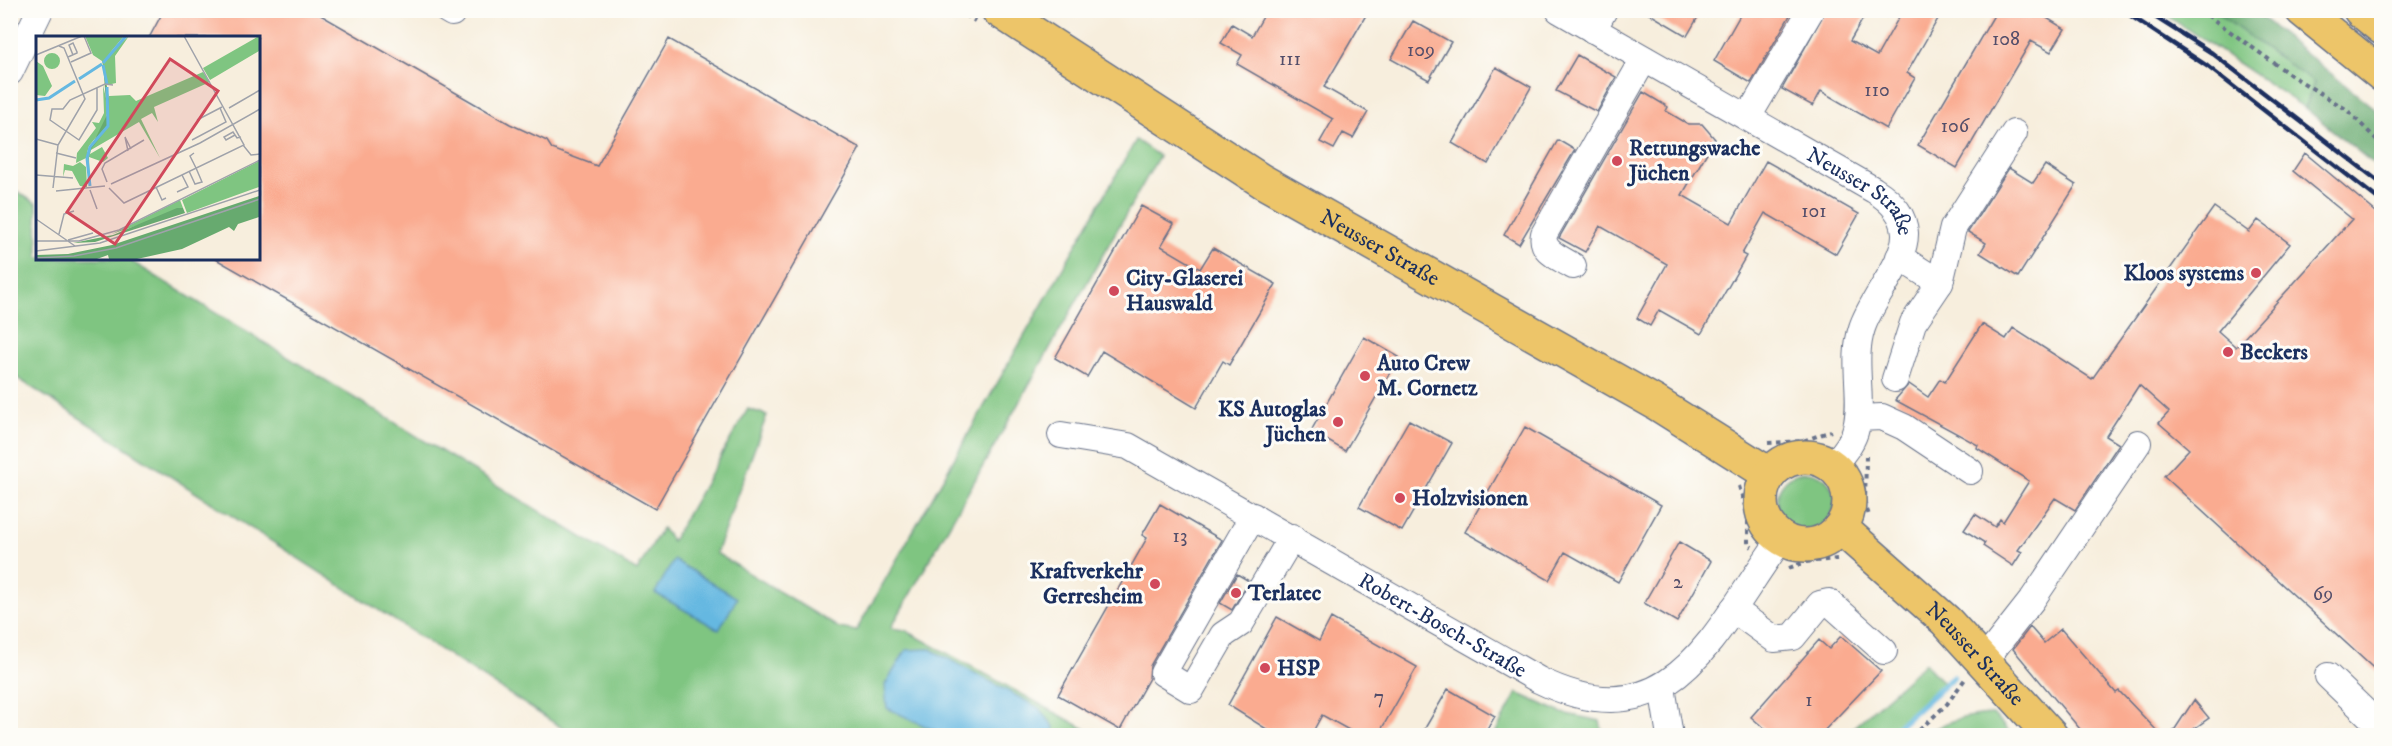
<svg xmlns="http://www.w3.org/2000/svg" width="2392" height="746" font-family="'IM FELL DW Pica',serif">
	<style>
		.green { fill: #7fc581; stroke: #4d7a70; stroke-width: 1.5 }
		.forest { fill: #67aa6f; stroke: #416c66; stroke-width: 1.5 }
		.water { fill: #65b8e1; stroke: #4074a0; stroke-width: 1.5 }
		.lines { fill: none; stroke-linecap: round; stroke-linejoin: round }
		.stream { stroke: #65b8e1; stroke-width: 6 }
		.building { fill: #faab90 }
		.minor-casing { stroke: #68728a; stroke-width: 28 }
		.major-casing { stroke: #68728a; stroke-width: 36 }
		.highway-casing { stroke: #68728a; stroke-width: 36 }
		.path { stroke: #68728a; stroke-width: 4; stroke-dasharray: 4.5 4.5; stroke-linecap: butt }
		.minor { stroke: #fff; stroke-width: 26 }
		.major { stroke: #edc569; stroke-width: 33 }
		.highway { stroke: #edc569; stroke-width: 33 }
		.rail { stroke: #1b2f5e; stroke-width: 4.5 }
		.poi-dot { fill: #d1495b; stroke: #fdfcf7; stroke-width: 2 }
		.labels { text-anchor: middle; dominant-baseline: central; stroke-width: 6; stroke-linejoin: round; paint-order: stroke }
		.number-label { font-size: 20px; fill: #534e6a }
		.poi-label { font-size: 22px; font-weight: bold; fill: #1b2f5e; stroke: #fdfcf7; text-anchor: start }
		.street-label { font-size: 22px; fill: #1b2f5e; stroke: #fdfcf7 }
		.inset-river { fill: none; stroke: #65b8e1; stroke-width: 3 }
		.inset-road { fill: none; stroke: #9fa2aa; stroke-width: 1.5 }
		.view { fill: #d1495b; fill-opacity: 0.15; stroke: #d1495b; stroke-width: 3 }
		.inset-edge { fill: none; stroke: #1b2f5e; stroke-width: 3 }
	</style>
	<rect width="100%" height="100%" fill="#fdfcf7"/>
	<filter id="ink" filterUnits="userSpaceOnUse"><feTurbulence type="fractalNoise" baseFrequency=".0167" numOctaves="2"/><feDisplacementMap in="SourceGraphic" scale="12" xChannelSelector="R" yChannelSelector="G"/><feConvolveMatrix kernelMatrix="1 2 1 2 8 2 1 2 1" color-interpolation-filters="sRGB"/></filter>
	<filter id="wash" filterUnits="userSpaceOnUse"><feTurbulence type="fractalNoise" baseFrequency=".008" numOctaves="4" result="noise"/><feDisplacementMap in="SourceGraphic" scale="24" xChannelSelector="R" yChannelSelector="G"/><feGaussianBlur stdDeviation="1.35" result="paint"/><feColorMatrix in="noise" values="0 0 0 0 0 0 0 0 0 0 0 0 0 0 0 0 0 1.4 0 .05"/><feComposite in="paint" operator="in"/></filter>
	<g filter="url(#wash)">
		<rect width="100%" height="100%" fill="#f7eedd"/>
		<path class="green" d="M2160,11H2214L2223,15L2315,83L2305,108Z
			M1136,140L1159,156L891,628L905,630L1096,735H573L11,374L10,187L37,204L38,258H126L637,571L662,528L672,541L748,409L767,415L716,553L839,628L856,631Z
			M1777 501a29 29 0 1 1 58 0a29 29 0 1 1-58 0Z
			M1925,663L1946,686L1888,735H1845Z
			M1517,693L1562,713L1600,721L1603,735H1494Z
			M1993,714L2012,735H1927C1944,720 1970,715 1993,714Z"/>
		<path class="forest" d="M2214,11H2254L2381,114V170L2305,108L2314,83Z"/>
		<path class="water" d="M674,560L737,598L719,630L655,593Z
			M930,649L1039,708L1054,727L1053,735H944L887,708L885,685L906,650Z"/>
		<g class="lines">
			<path class="stream" d="M1887,736L1953,677"/>
		</g>
		<g id="blocks">
			<path class="building" d="M164,10H312L510,124L547,141L552,149L597,166L669,39L860,148L655,509L214,258H258V38H149Z
				M1267,10H1369L1324,87L1368,112L1353,138L1343,133L1334,149L1320,142L1333,119L1237,64L1242,55L1221,43L1232,24L1252,36Z
				M1643,10H1702L1687,36Z
				M1743,10H1793L1751,83L1714,61Z
				M1826,10H1868L1850,41L1877,56L1903,10H1943L1907,73L1915,78L1886,129L1821,91L1813,106L1782,89Z
				M1997,10H2049L2045,17L2065,29L2051,52L2031,41L1957,168L1918,145Z
				M1413,21L1451,42L1429,80L1391,59Z
				M1577,55L1616,77L1597,112L1556,91Z
				M1496,67L1531,87L1488,164L1452,143Z
				M1643,92L1668,107L1666,111L1688,124H1702L1715,139L1682,195L1731,223L1766,161L1859,214L1836,254L1765,213L1742,254L1746,256L1701,334L1659,310L1650,326L1637,318L1667,264L1600,226L1585,252L1559,238Z
				M1558,140L1575,150L1519,244L1504,235Z
				M2305,153L2382,217V676L2164,476L2189,449L2159,423L2169,412L2139,385L2106,436L2119,444L2075,510L2055,498L2018,550L2022,552L2013,566L1983,546L1985,543L1964,530L1975,514L1995,527L2000,519L2003,522L2029,481L1977,448L1978,445L1895,400L1909,384L1928,397L1940,379L1945,382L1982,324L2006,339L2013,328L2092,379L2214,207L2249,232L2258,220L2290,244L2218,331L2236,347L2352,219L2293,171Z
				M2045,165L2076,185L2018,277L1980,253L1986,243L1968,232L2009,168L2033,183Z
				M1141,206L1174,224L1161,246L1200,269L1213,248L1276,284L1229,365L1223,361L1196,408L1102,351L1087,377L1055,358Z
				M1364,337L1399,357L1345,451L1311,431Z
				M1409,420L1452,443L1402,531L1359,507Z
				M1525,427L1661,505L1618,582L1565,552L1549,580L1465,532Z
				M1160,504L1222,540L1150,666L1149,678L1120,730L1058,695L1147,538L1142,535Z
				M1679,542L1711,561L1677,622L1644,603Z
				M1237,574L1249,581L1232,610L1220,603Z
				M1277,617L1319,641L1331,618L1417,667L1378,735H1358L1322,715L1311,735H1276L1228,705Z
				M2030,627L2044,643L2061,629L2116,693L2119,691L2161,735H2085L2013,649Z
				M1841,636L1881,671L1820,735H1772L1751,717L1819,640L1829,649Z
				M1448,689L1495,716L1484,735H1421Z
				M2194,700L2209,718L2185,735H2171Z"/>
		</g>
	</g>
	<g filter="url(#ink)">
		<use href="#blocks" fill-opacity="0" stroke="#68728a" stroke-width="1.5"/>
		<g class="lines">
			<defs>
				<g id="minor">
					<path d="M447,10L452,13"/>
					<path id="s1" d="M1559,10L1874,190C1890,200 1904,213 1905,233C1906,262 1871,299 1862,328C1851,361 1864,396 1856,428C1853,443 1841,455 1832,467"/>
					<path d="M1593,30L1604,10"/>
					<path d="M10,72L40,10"/>
					<path d="M1748,117L1811,10"/>
					<path d="M1899,257L1940,283L1953,228L2014,133"/>
					<path d="M1573,266C1561,258 1540,252 1544,234L1644,59"/>
					<path d="M1895,379L1913,323L1940,283"/>
					<path d="M1858,418L1882,417L1904,427L1970,471"/>
					<path id="s2" d="M1061,435L1128,446L1539,680C1674,746 1715,628 1781,539"/>
					<path d="M1253,516L1163,673L1191,690L1223,635L1241,623L1292,537"/>
					<path d="M1733,609L1774,639L1793,637L1820,604L1829,602L1884,651"/>
					<path d="M1984,661L2032,600L2138,443"/>
					<path d="M2328,676L2382,728"/>
					<path d="M1662,687L1670,736"/>
				</g>
				<g id="major">
					<path id="s3" d="M998,10L1262,181L1656,403L1769,474"/>
					<circle cx="1805" cy="501" r="44"/>
					<path id="s4" d="M1841,528L1946,621L2051,736"/>
				</g>
				<path id="highway" d="M2302,10L2382,75
					M2360,10L2382,28"/>
			</defs>
			<use href="#minor" class="minor-casing"/>
			<use href="#major" class="major-casing"/>
			<use href="#highway" class="highway-casing"/>
			<path class="path" d="M958,10L975,21
				M2200,10L2292,76L2346,109L2382,145
				M1768,443L1803,441L1831,431
				M1866,456L1865,504L1870,518
				M1739,486L1748,517V544L1752,547
				M1789,568L1805,562L1837,559
				M1913,736L1947,704L1965,679"/>
			<use href="#minor" class="minor"/>
			<use href="#major" class="major"/>
			<use href="#highway" class="highway"/>
			<path class="rail" d="M2122,10L2207,66L2382,202
				M2144,10L2212,53L2382,184"/>
		</g>
	</g>
	<g class="poi-dot">
		<circle cx="1617" cy="161" r="6"/>
		<circle cx="2256" cy="273" r="6"/>
		<circle cx="1114" cy="291" r="6"/>
		<circle cx="2228" cy="352" r="6"/>
		<circle cx="1365" cy="376" r="6"/>
		<circle cx="1338" cy="422" r="6"/>
		<circle cx="1400" cy="498" r="6"/>
		<circle cx="1155" cy="584" r="6"/>
		<circle cx="1236" cy="593" r="6"/>
		<circle cx="1265" cy="668" r="6"/>
	</g>
	<g class="labels">
		<g class="number-label">
			<text x="2006" y="39">108</text>
			<text x="1421" y="50">109</text>
			<text x="1290" y="59">111</text>
			<text x="1877" y="90">110</text>
			<text x="1955" y="126">106</text>
			<text x="1814" y="211">101</text>
			<text x="1180" y="536">13</text>
			<text x="1678" y="582">2</text>
			<text x="2323" y="594">69</text>
			<text x="1379" y="697">7</text>
			<text x="1809" y="700">1</text>
		</g>
		<g class="poi-label">
			<text x="1629" y="148">Rettungswache<tspan x="1629" dy="25">Jüchen</tspan></text>
			<text x="2244" y="273" text-anchor="end">Kloos systems</text>
			<text x="1126" y="278">City-Glaserei<tspan x="1126" dy="25">Hauswald</tspan></text>
			<text x="2240" y="352">Beckers</text>
			<text x="1377" y="363">Auto Crew<tspan x="1377" dy="25">M. Cornetz</tspan></text>
			<text x="1326" y="409" text-anchor="end">KS Autoglas<tspan x="1326" dy="25">Jüchen</tspan></text>
			<text x="1412" y="498">Holzvisionen</text>
			<text x="1143" y="571" text-anchor="end">Kraftverkehr<tspan x="1143" dy="25">Gerresheim</tspan></text>
			<text x="1248" y="593">Terlatec</text>
			<text x="1277" y="668">HSP</text>
		</g>
		<g class="street-label">
			<text stroke="none"><textPath href="#s1" startOffset="354">Neusser Straße</textPath></text>
			<text stroke="none"><textPath href="#s3" startOffset="450">Neusser Straße</textPath></text>
			<text stroke="none"><textPath href="#s2" startOffset="430">Robert-Bosch-Straße</textPath></text>
			<text stroke="none"><textPath href="#s4" startOffset="184">Neusser Straße</textPath></text>
		</g>
	</g>
	<g transform="translate(36 36)">
		<rect width="224" height="224" fill="#f7eedd"/>
		<path d="M49,0H88L73,18L93,0L79,20L80,47L71,49L66,25L57,19ZM223,0V15L174,44L167,32ZM8 25a8 8 0 1 1 16 0a8 8 0 1 1-16 0ZM0,25L7,30L16,50L9,60L0,59ZM167,36L174,46L118,71L122,86L116,77L105,83L124,122L103,86L55,114L54,118L66,111L72,122L67,126L53,121L54,150L50,122L40,127L41,117L60,92L56,86L63,87L68,77L67,49L72,71L69,90L53,110L51,117L73,90V60L94,59L100,65ZM223,125V151L151,177L146,164ZM44,126L50,131L51,151L44,150L36,135L29,134L27,141L28,128L37,130ZM144,164L147,172L141,176L76,198Z" fill="#7fc581"/>
		<path d="M67,27L73,63V90L52,117L71,79ZM223,160V181L202,188L198,195L193,191L146,213L101,223H73L72,219L61,223H0V219L32,218L76,209ZM141,172H147L149,177L59,206L37,207L77,199Z" fill="#67aa6f"/>
		<path class="inset-river" d="M67,27L90,0M67,29L71,48M43,43L66,28M0,64L13,62L39,45M54,150L51,122L54,111L72,90L71,51"/>
		<path class="inset-road" d="M0,19L46,0M32,21L41,17V16L37,7L33,9L37,19M35,26L55,17L48,0M61,52V74L43,104L14,84L16,73H27L34,64L69,48L77,49M193,72L224,54M161,84L186,71M199,99L190,104L188,101L197,96L201,102L205,101M0,103L22,109M156,104L190,86L184,72M207,109L215,119L224,118M92,115L89,101L95,113M20,117L40,122M158,117L154,120L160,132M153,135L159,148L166,146L160,132M0,139L37,142M71,146L66,133L69,127L108,104M75,148L164,107L224,73M120,151L126,164L130,162M17,152L22,109L49,63L28,12L23,10M73,152L88,167L208,109L148,0M54,154L61,173M20,155L69,150M141,156L152,151L146,139M0,183L39,210M23,198L28,178L38,175M32,204L57,197M0,205H43L83,194L224,124M0,215L64,207L224,154M0,222L38,220L80,212L224,163"/>
		<path class="view" d="M134,23L182,55L79,208L31,176Z"/>
		<rect width="224" height="224" class="inset-edge"/>
	</g>
	<rect width="2392" height="746" fill="none" stroke="#fdfcf7" stroke-width="36"/>
</svg>
